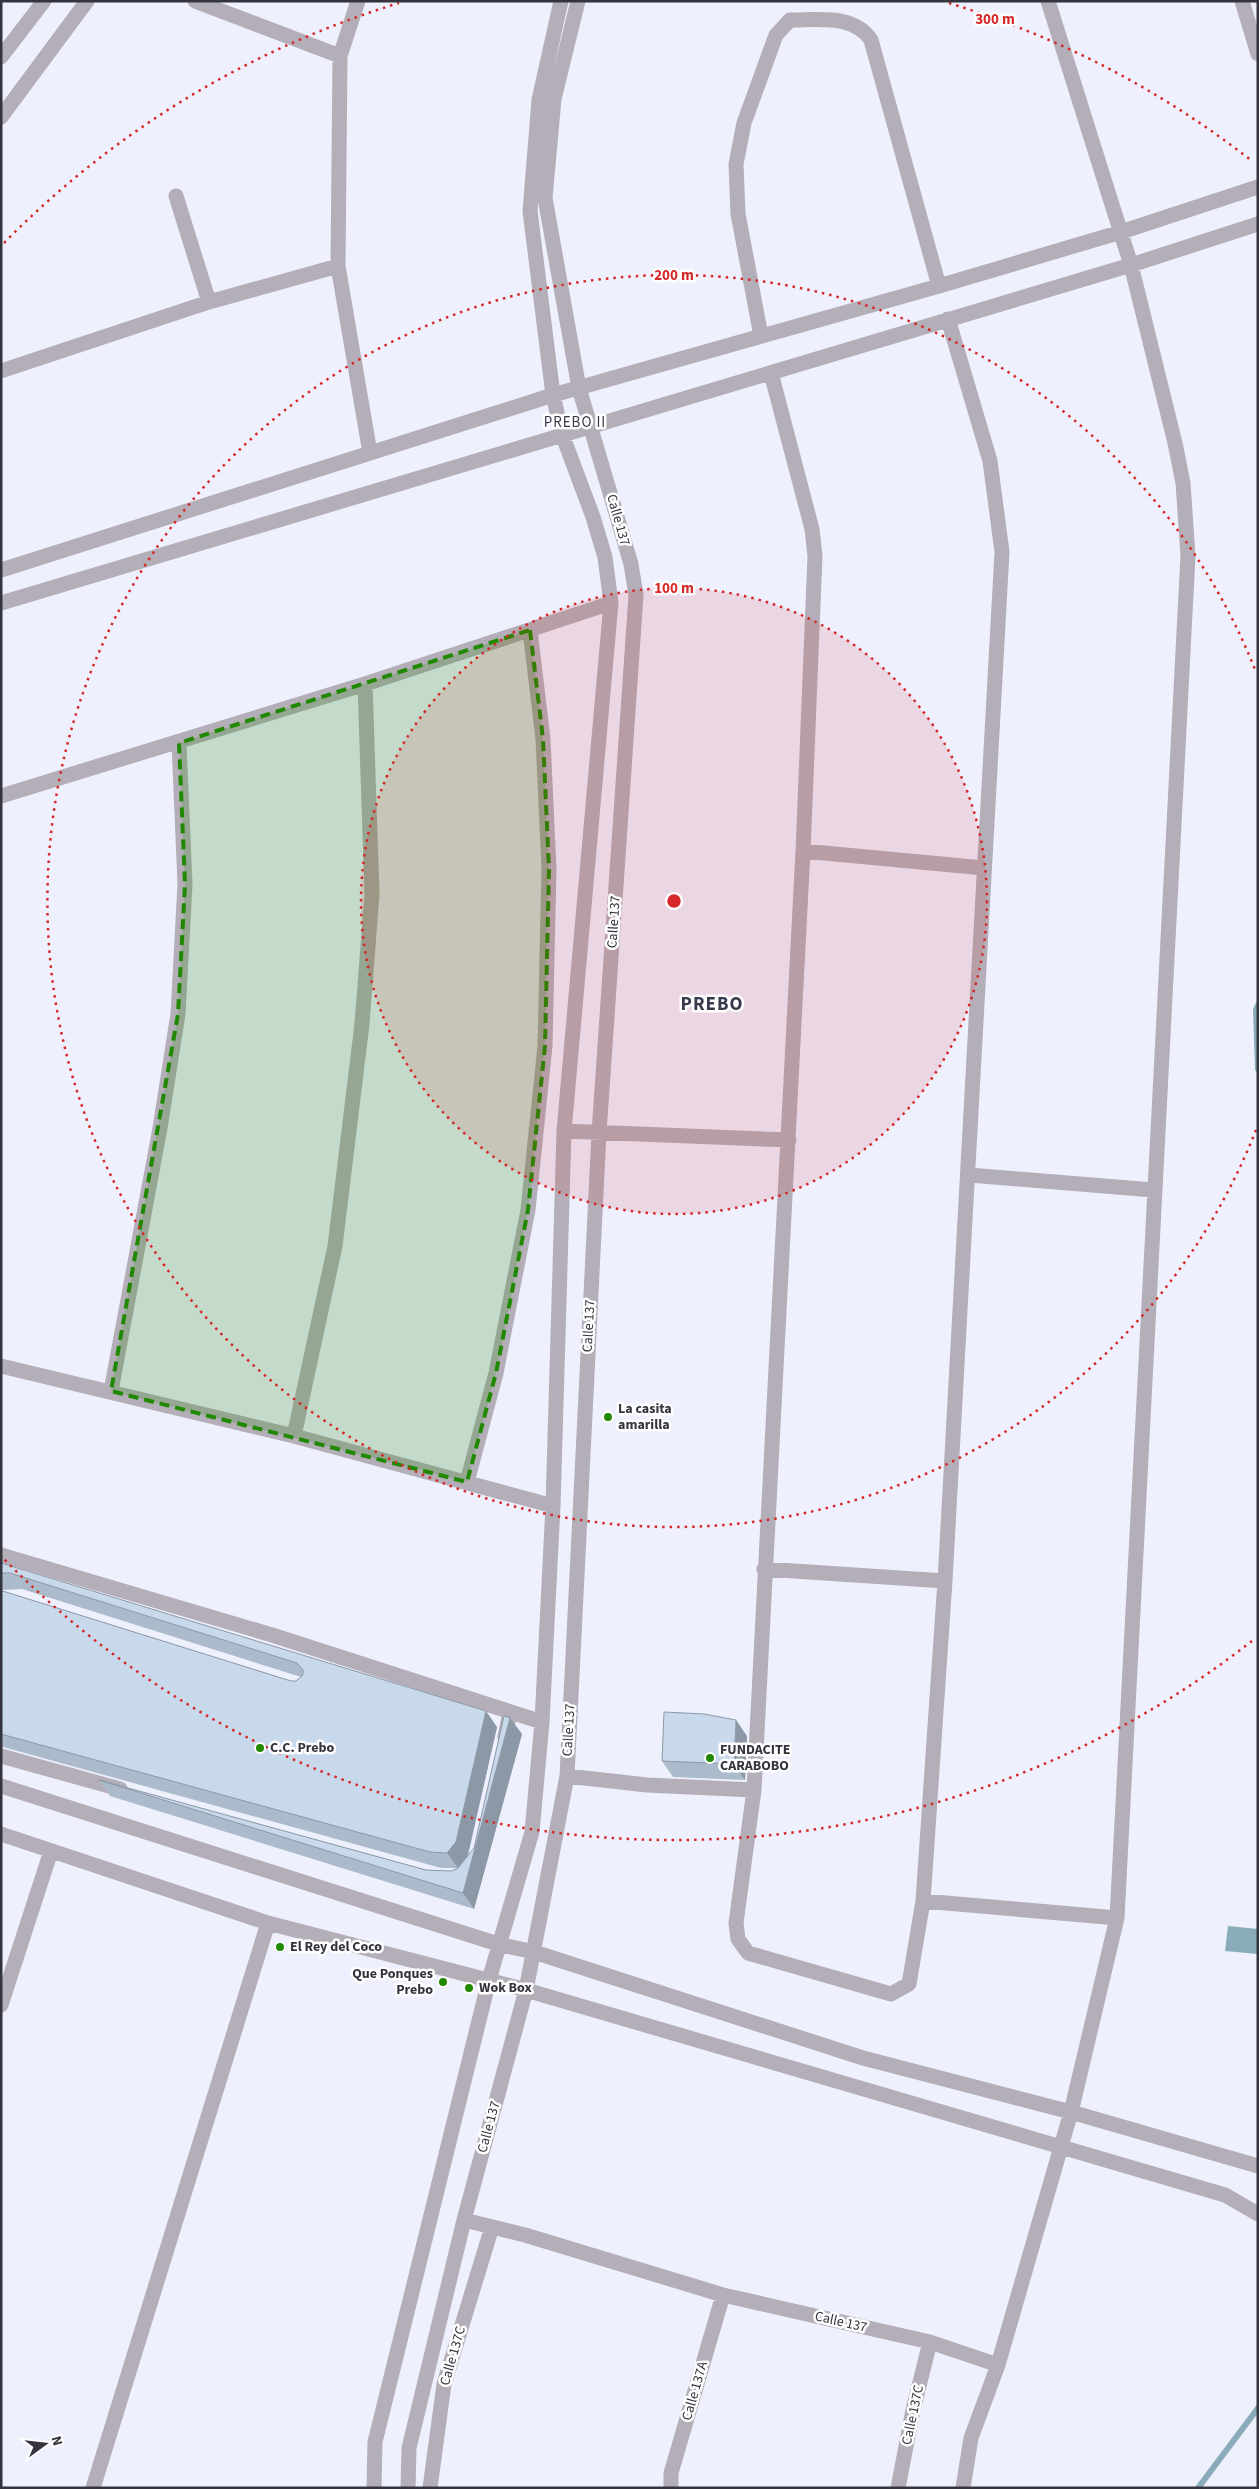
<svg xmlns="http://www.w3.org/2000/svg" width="1259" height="2489" font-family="'Source Sans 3',sans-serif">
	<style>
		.water { fill: #8aacba }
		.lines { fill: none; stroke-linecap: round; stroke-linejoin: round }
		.stream { stroke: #8aacba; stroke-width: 6 }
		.minor { stroke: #b3aeb7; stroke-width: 15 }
		.wall { fill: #acbbcb }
		.shaded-wall { fill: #8c98a5 }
		.building { fill: #c8d9ec; stroke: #8c98a5 }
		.marked { fill: #208901; fill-opacity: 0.2; stroke: #208901; stroke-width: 4; stroke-dasharray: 10 6; stroke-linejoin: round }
		.ring { fill: none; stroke: #d62828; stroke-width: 2.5; stroke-dasharray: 2.5 5 }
		.poi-dot { fill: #208901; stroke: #fefefe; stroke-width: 2 }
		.labels { text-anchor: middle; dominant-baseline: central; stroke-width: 5; stroke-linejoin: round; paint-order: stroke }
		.street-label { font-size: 14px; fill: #33343d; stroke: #fefefe }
		.poi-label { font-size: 14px; font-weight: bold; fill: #33343d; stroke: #fefefe; text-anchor: start }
		.neighbourhood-label { font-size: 15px; letter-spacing: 1px; fill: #38394c; stroke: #fefefe }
		.district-label { font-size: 19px; font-weight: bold; letter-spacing: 1px; fill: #38394c; stroke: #fefefe }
		.centre { fill: #d62828; stroke: #fefefe; stroke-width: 2.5 }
		.ring-label { font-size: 15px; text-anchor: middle; font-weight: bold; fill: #d62828; stroke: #fefefe; stroke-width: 5; stroke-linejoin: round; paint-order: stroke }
	</style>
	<rect width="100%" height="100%" fill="#eef0fe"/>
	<path class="water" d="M1228,1926L1258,1929V1954L1225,1951Z"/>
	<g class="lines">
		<path class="stream" d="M1258,1005L1256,1010L1258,1069
			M1198,2488L1258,2408"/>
		<path class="minor" d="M195,1L340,56
			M358,1L340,56L338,266L370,453
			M1242,1L1258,54
			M1,57L44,1
			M1,117L87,1
			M176,196L209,302
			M761,336L738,214L736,164L744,123L776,35L790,20C819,20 854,14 871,40L939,286
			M1,371L209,302L338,266
			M771,373L812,529L815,556L803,851L754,1790L736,1923L738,1939L748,1953L891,1994L909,1984L923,1901L945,1581L1002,552L990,461L948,319
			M1,570L553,395L939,286L1121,232L1258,187
			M1,603L1131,265L1258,224
			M1,796L365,684L611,603
			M803,851L984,868
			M564,1131L789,1140
			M969,1175L1153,1190
			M1,1366L294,1436L553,1506
			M111,1391L160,1128L178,1014L185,884L179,743
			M294,1436L335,1246L362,1024L372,894L365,684
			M467,1482L496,1373L528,1210L545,1046L549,869L543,739L530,630
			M1,1555L272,1635L542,1722
			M764,1569L945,1581
			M505,1737L510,1712
			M1,1756L120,1789
			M567,1776L647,1785L754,1790
			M1,1786L498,1944L534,1952L863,2058L1071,2112L1258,2166
			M1,1834L268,1923L526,1990L1225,2195L1258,2214
			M923,1901L1117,1918
			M1,2005L51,1851
			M464,2220L525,2235L723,2295L930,2342L998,2365
			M93,2488L268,1923
			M374,2488L375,2442L489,1980L532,1832L542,1722L553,1506L564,1131L611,603L605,557L593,517L562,434L553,395L530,211L539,100L561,1
			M408,2488L409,2448L464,2220L526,1990L567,1776L599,1133L636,595L631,564L579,388L545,198L554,99L578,1
			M430,2488L444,2384L492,2227
			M671,2488V2473L723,2295
			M898,2488L913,2410L930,2342
			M963,2488L971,2438L998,2365L1071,2112L1117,1918L1188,556L1183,483L1175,443L1131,265L1048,1"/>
	</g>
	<path class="wall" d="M1,1563L497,1727L468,1856L474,1848L522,1734L474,1909L110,1796L99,1780L426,1870L451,1871L458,1868H441L3,1747L1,1748V1591L291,1681H296L301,1677L22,1589L1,1590Z
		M747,1736L745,1780L673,1777L662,1761Z"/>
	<path class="shaded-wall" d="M486,1711L497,1727L467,1858L458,1868L447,1853Z
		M510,1718L522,1734L474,1909L463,1893Z
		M736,1720L747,1736L745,1780L734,1764Z"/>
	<path class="building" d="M1,1563L486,1711L456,1842L447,1853L430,1852L1,1734V1591L6,1592L291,1681H296L303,1675V1670L297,1663L10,1573H1Z
		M664,1712L704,1714L736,1720L734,1764L662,1761Z
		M504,1716L510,1718L463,1893L99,1780L426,1870L451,1871L458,1868L474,1848Z"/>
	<path class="marked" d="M530,630L543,739L549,869L545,1046L528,1210L496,1373L467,1482L111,1391L178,1014L185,884L179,743Z"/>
	<circle cx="674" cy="901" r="313" fill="#d62828" fill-opacity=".12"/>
	<g class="ring">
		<circle cx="674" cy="901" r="313"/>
		<path d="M1256 1130A626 626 0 1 1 1256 672"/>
		<path d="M1252 1641A939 939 0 0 1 4 1559M4 243A939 939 0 0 1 399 3M949 3A939 939 0 0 1 1252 161"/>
	</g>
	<g class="poi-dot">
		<circle cx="608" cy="1417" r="5"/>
		<circle cx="260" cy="1748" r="5"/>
		<circle cx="710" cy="1758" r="5"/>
		<circle cx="280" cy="1947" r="5"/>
		<circle cx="443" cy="1982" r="5"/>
		<circle cx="469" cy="1988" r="5"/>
	</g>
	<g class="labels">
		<g class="street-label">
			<text transform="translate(618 520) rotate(74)">Calle 137</text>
			<text transform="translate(614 922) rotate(-86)">Calle 137</text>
			<text transform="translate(589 1326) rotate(-87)">Calle 137</text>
			<text transform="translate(569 1730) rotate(-87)">Calle 137</text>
			<text transform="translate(489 2127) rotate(-75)">Calle 137</text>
			<text transform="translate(841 2322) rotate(13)">Calle 137</text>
			<text transform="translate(453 2356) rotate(-74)">Calle 137C</text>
			<text transform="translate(695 2391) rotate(-74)">Calle 137A</text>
			<text transform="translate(913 2415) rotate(-78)">Calle 137C</text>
		</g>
		<g class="poi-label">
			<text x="618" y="1409">La casita<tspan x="618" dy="16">amarilla</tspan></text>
			<text x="270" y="1748">C.C. Prebo</text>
			<text x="720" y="1750">FUNDACITE<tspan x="720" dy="16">CARABOBO</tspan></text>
			<text x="290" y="1947">El Rey del Coco</text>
			<text x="433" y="1974" text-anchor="end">Que Ponques<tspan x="433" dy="16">Prebo</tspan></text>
			<text x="479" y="1988">Wok Box</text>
		</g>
		<g class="neighbourhood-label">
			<text x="575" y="422">PREBO II</text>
		</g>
		<g class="district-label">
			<text x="712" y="1004">PREBO</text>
		</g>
	</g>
	<circle cx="674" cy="901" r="8" class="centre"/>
	<g class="ring-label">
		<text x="995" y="24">300 m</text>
		<text x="674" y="280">200 m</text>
		<text x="674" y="593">100 m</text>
	</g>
	<rect width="1259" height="2489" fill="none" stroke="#33343d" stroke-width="5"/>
	<g transform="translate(45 2444) rotate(75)" stroke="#fefefe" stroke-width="4" paint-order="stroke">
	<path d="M0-4L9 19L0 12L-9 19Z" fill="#33343d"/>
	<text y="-8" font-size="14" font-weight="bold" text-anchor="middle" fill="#33343d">N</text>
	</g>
</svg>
